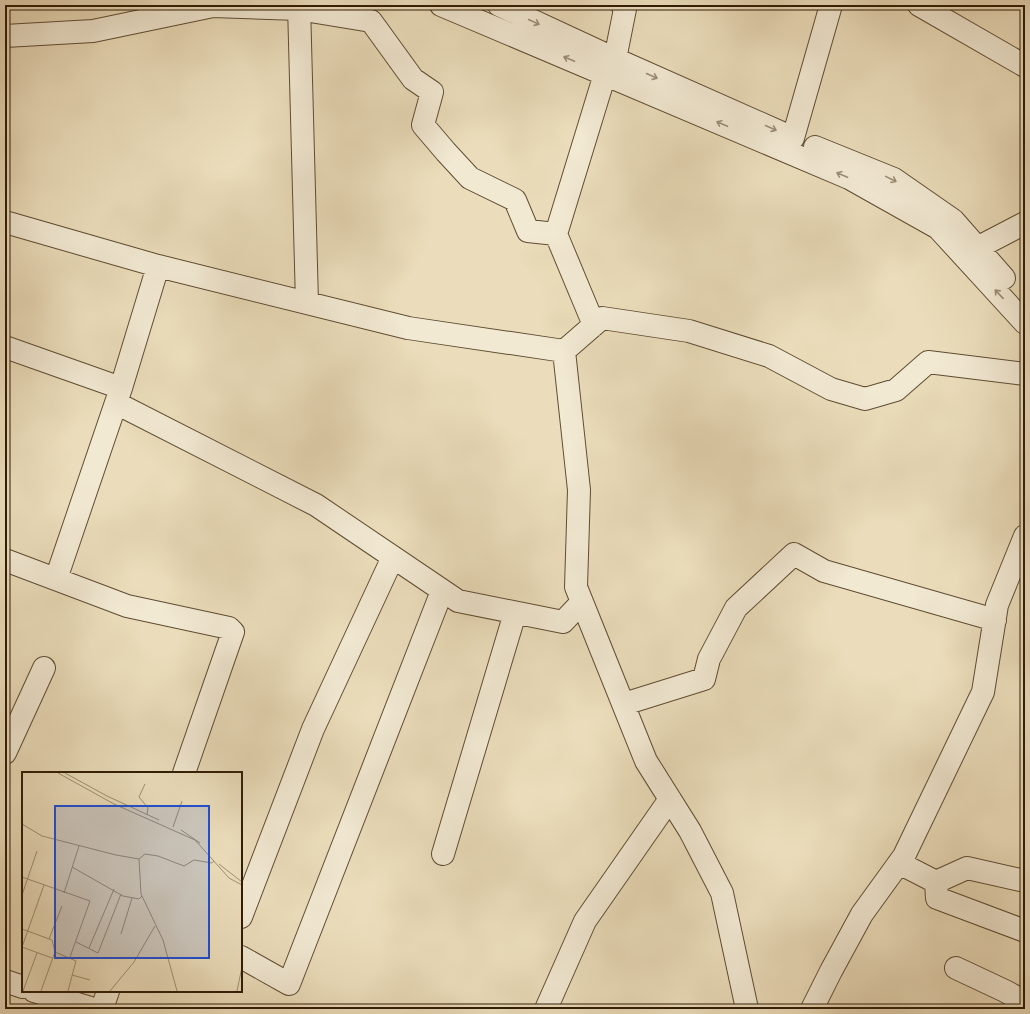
<svg xmlns="http://www.w3.org/2000/svg" width="1030" height="1014" font-family="'IM FELL French Canon',serif">
	<style>
		.lines { fill: none; stroke-linecap: round; stroke-linejoin: round }
		.minor-casing { stroke: #5f4c33; stroke-width: 24 }
		.minor { stroke: #f2e9d3; stroke-width: 22 }
		.oneway { stroke: #9b8d77 }
		.inset-road { fill: none; stroke: #a09073; stroke-width: 1 }
		.view { fill: #1d4ed8; fill-opacity: 0.15; stroke: #1d4ed8; stroke-width: 2 }
		.inset-edge { fill: none; stroke: #301c06; stroke-width: 2 }
	</style>
	<rect width="100%" height="100%" fill="#ebddbb"/>
	<filter id="stains"><feTurbulence type="fractalNoise" baseFrequency=".005" numOctaves="4"/><feColorMatrix values="0 0 0 0 .2 0 0 0 0 .09 0 0 0 0 .02 0 0 0 .5 -.17"/></filter>
	<radialGradient id="worn" r=".72"><stop offset=".6" stop-color="#630" stop-opacity="0"/><stop offset="1" stop-color="#630" stop-opacity=".3"/></radialGradient>
	<g class="lines">
		<defs>
			<path id="minor" d="M299,5L307,303
				M441,5L849,178L938,228L1025,323
				M499,5L615,59L782,133
				M919,5L1025,66
				M5,36L93,31L213,6L298,9L371,21L413,79L432,92L423,125L446,152L470,178L515,200L528,231L556,234
				M615,59L625,9L622,5
				M793,138L831,5
				M815,147L894,179L953,220L1004,278
				M5,222L158,266L408,328L564,351L602,318L689,331L769,356L831,389L865,399L896,390L928,362L1025,374
				M977,248L1025,223
				M594,325L556,234L605,74
				M5,347L121,388
				M564,351L579,490L576,587L646,761L690,831L722,893L747,1009
				M116,403L316,505L458,601L563,622L582,602
				M5,560L127,606L229,628L233,632L184,773
				M56,579L121,388L158,266
				M624,704L704,679L709,659L736,608L794,554L824,571L995,620
				M5,753L44,668
				M443,854L515,613
				M899,863L936,882L937,898L1025,931
				M936,882L967,868L1025,881
				M241,917L313,729L393,557
				M241,957L289,984L442,591
				M956,968L1005,991L1025,1002
				M5,981L23,987
				M34,991L94,1009
				M102,1009L108,991
				M546,1009L585,921L670,799
				M812,1009L831,971L862,914L904,856L983,692L997,605L1025,536"/>
		</defs>
		<use href="#minor" class="minor-casing"/>
		<use href="#minor" class="minor"/>
	</g>
	<defs><path id="oneway-shaft" d="M-6 0H5M1.5-3L5.5 0L1.5 3" fill="none" stroke-width="1.6" stroke-linecap="round" stroke-linejoin="round"/></defs>
	<g class="oneway">
		<use href="#oneway-shaft" transform="translate(534 22) rotate(25)"/>
		<use href="#oneway-shaft" transform="translate(569 59) rotate(-157)"/>
		<use href="#oneway-shaft" transform="translate(652 76) rotate(24)"/>
		<use href="#oneway-shaft" transform="translate(722 124) rotate(-157)"/>
		<use href="#oneway-shaft" transform="translate(771 128) rotate(24)"/>
		<use href="#oneway-shaft" transform="translate(842 175) rotate(-157)"/>
		<use href="#oneway-shaft" transform="translate(891 179) rotate(26)"/>
		<use href="#oneway-shaft" transform="translate(999 294) rotate(-133)"/>
	</g>
	<g transform="translate(22 772)">
		<rect width="220" height="220" fill="#ebddbb"/>
		<path class="inset-road" d="M36,1L92,32L173,68L207,106L220,113M43,1L85,24L137,48M123,12L117,25L126,36L125,43M0,52L20,64L94,83L117,87L123,82L136,84L162,94L172,88L190,91L192,89M151,55L160,29M159,58L178,71M117,87L119,122L141,168L155,219M197,92L220,110M50,95L101,124L117,127L120,124M0,105L68,129L48,185M22,113L0,175L30,186M42,121L57,74M0,123L15,79M0,157L30,168L33,180L54,189L46,219M99,162L110,126M27,167L40,134M54,170L76,181L99,122M67,176L92,117M50,203L68,208M1,219L15,181M19,219L33,180M88,219L112,190L133,154M215,219L220,195"/>
		<path class="view" d="M33,34H187V186H33Z"/>
		<rect width="220" height="220" class="inset-edge"/>
	</g>
	<rect width="1030" height="1014" fill="none" stroke="#ebddbb" stroke-width="20"/>
	<rect x="6" y="6" width="1018" height="1002" fill="none" stroke="#301c06" stroke-width="2"/>
	<rect x="10" y="10" width="1010" height="994" fill="none" stroke="#301c06"/>
	<rect width="100%" height="100%" filter="url(#stains)"/>
	<rect width="100%" height="100%" fill="url(#worn)"/>
</svg>
